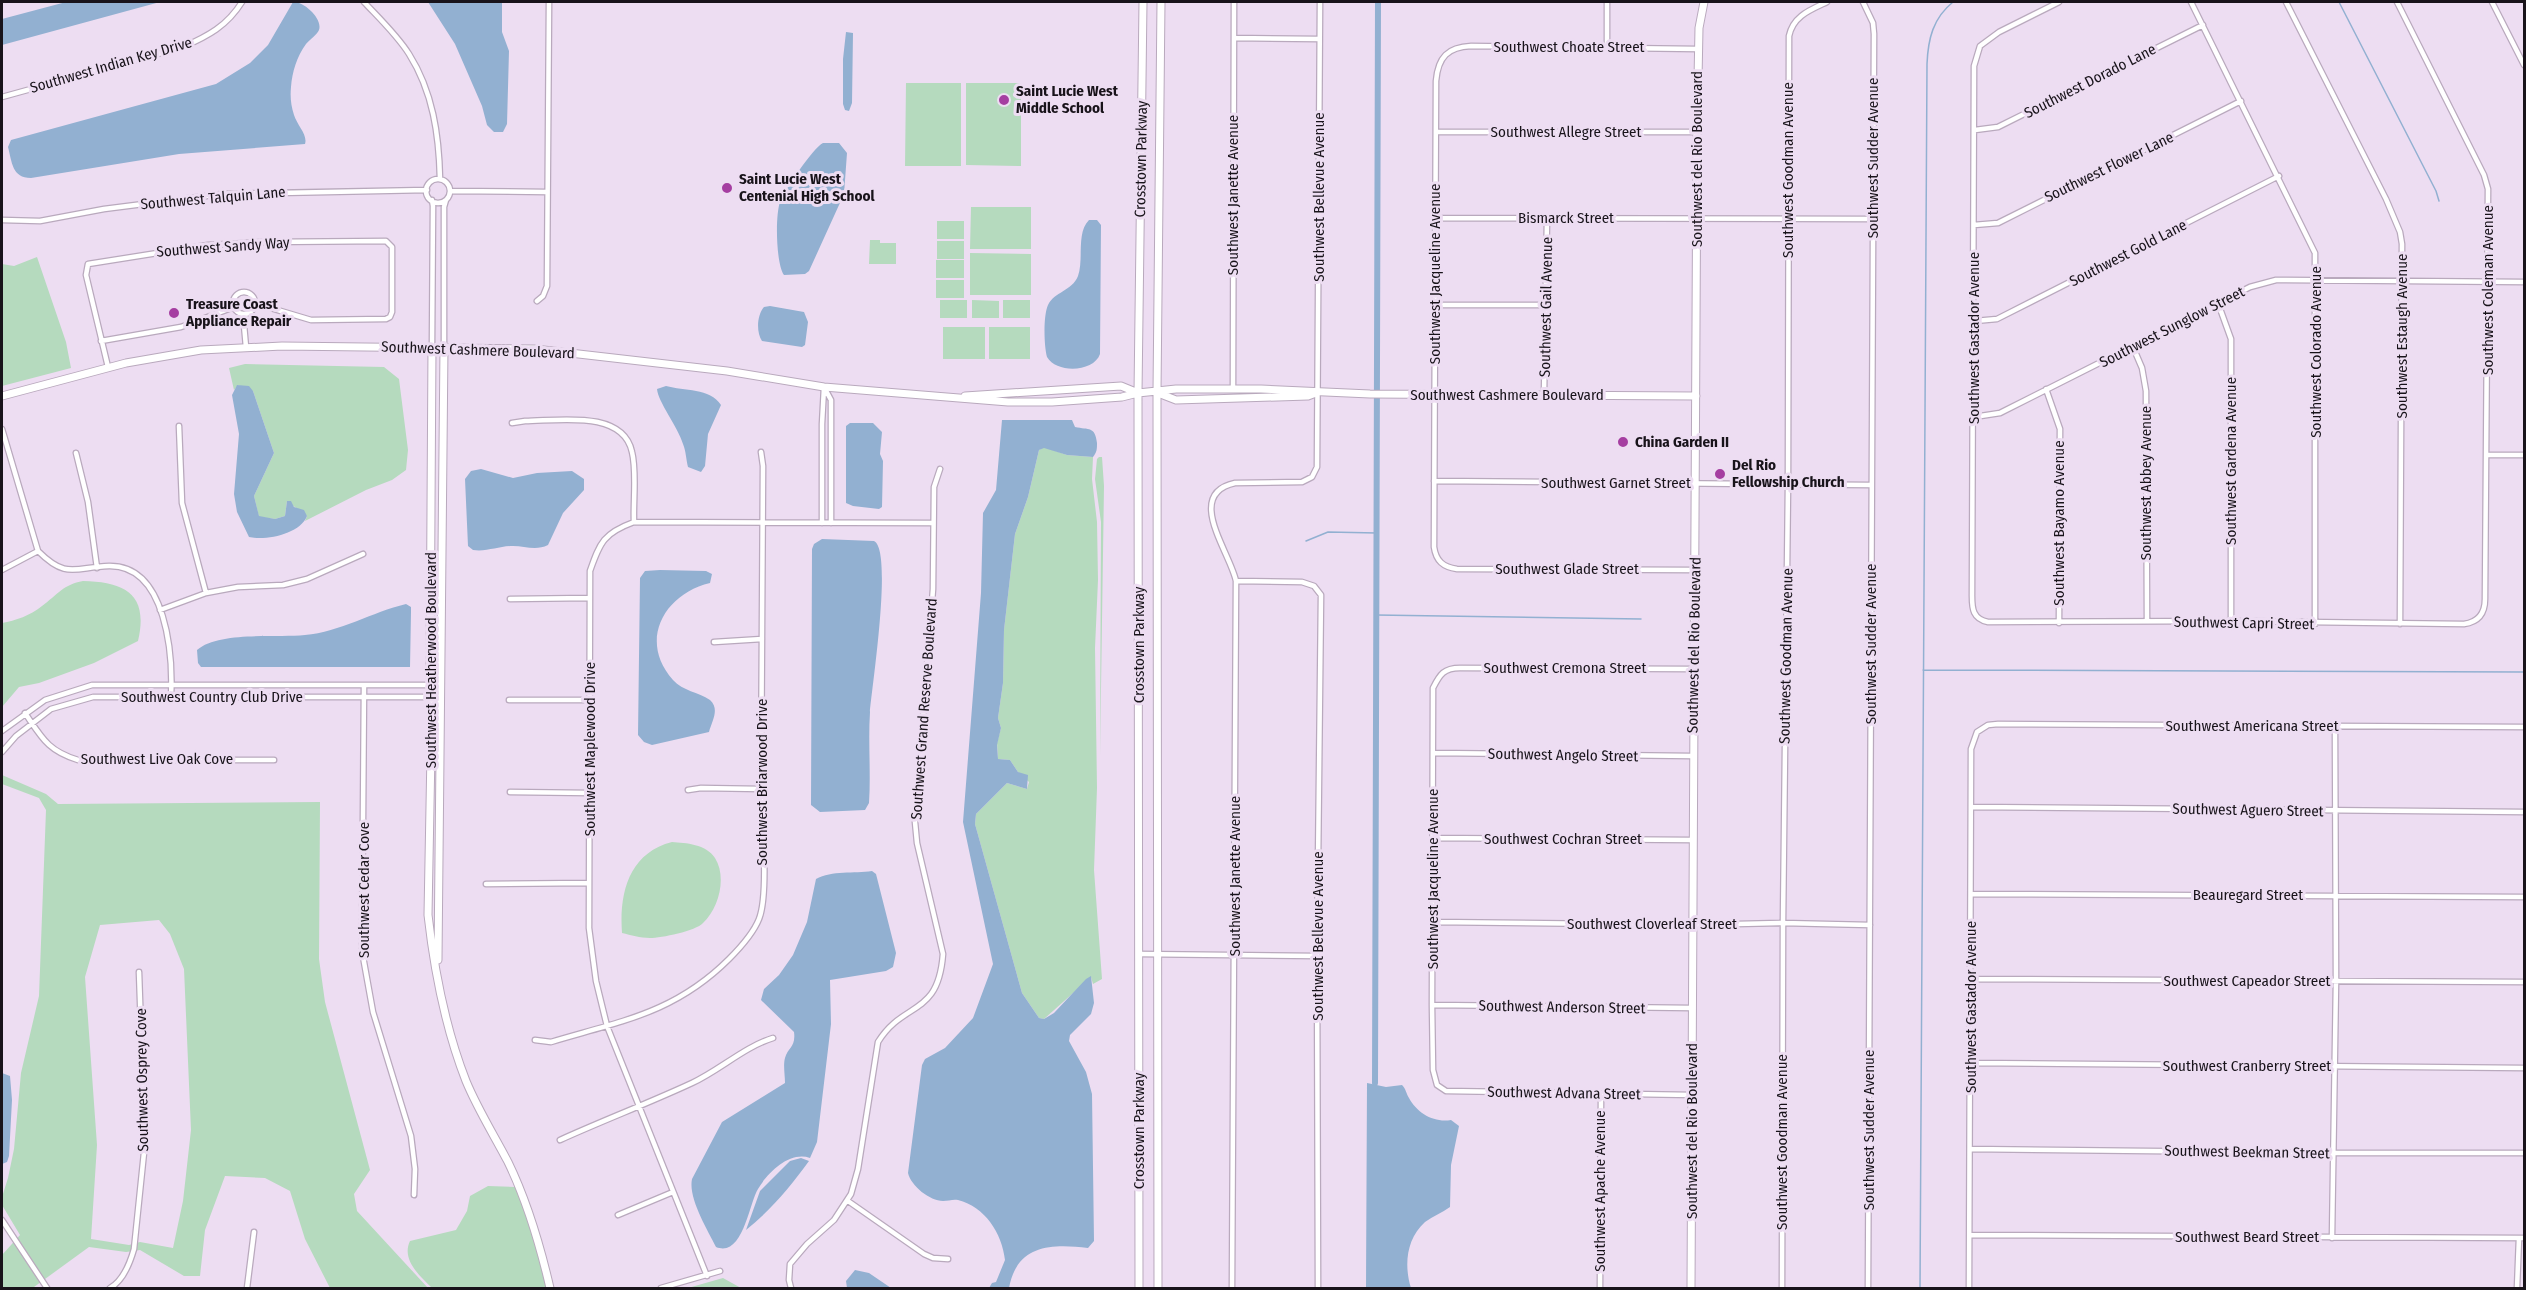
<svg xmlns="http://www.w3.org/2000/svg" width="2526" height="1290" font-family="'Fira Sans Condensed',sans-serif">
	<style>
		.green { fill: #b5dabe; fill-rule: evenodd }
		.water { fill: #92b0d1 }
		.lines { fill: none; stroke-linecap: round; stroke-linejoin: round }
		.stream { stroke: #92b0d1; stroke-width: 1.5 }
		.canal { stroke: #92b0d1; stroke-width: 6 }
		.street-casing { stroke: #b9a9bd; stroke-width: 7 }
		.secondary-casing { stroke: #b9a9bd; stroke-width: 9 }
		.street { stroke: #fff; stroke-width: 4.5 }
		.secondary { stroke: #fff; stroke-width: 7 }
		.poi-dot { fill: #a53ea1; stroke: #edddf2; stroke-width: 2 }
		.labels { text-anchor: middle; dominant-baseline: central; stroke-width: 6; stroke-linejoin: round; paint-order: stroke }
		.street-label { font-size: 15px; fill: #18131a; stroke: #edddf2 }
		.poi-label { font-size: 15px; font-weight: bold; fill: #18131a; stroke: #edddf2; text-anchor: start }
	</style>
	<rect width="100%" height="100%" fill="#edddf2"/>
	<path class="green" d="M906,83H961V166H905Z
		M966,83H1021V166L966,165Z
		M971,207H1031V249H970Z
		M937,221H964V239H937Z
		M870,240H880V243H896V264H869Z
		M937,241H964V259H937Z
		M970,253L1031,254V295H970Z
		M37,257L66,342L71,368L2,386V264L14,266Z
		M936,260H964V278H936Z
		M936,280H964V298H936Z
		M940,300H967V318H940Z
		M972,300L999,301V318H972Z
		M1003,300H1030V318H1003Z
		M943,327H985V359H943Z
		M989,327H1030V359H989Z
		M245,364L384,367L399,379L408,450L406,470L392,480L366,490L305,521L307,516C300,509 293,507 287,501L285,516L275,519L259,517L254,496L274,453L253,391L238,385L234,390L229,368Z
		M1044,447L1067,455L1093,457L1092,479L1097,522L1098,580L1095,648L1097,788L1094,870L1102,979L1093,984L1091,977L1044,1019L1039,1018L1022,993L975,824L976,814L1007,783L1027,789L1029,782L1018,772L1010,760L998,759L997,743L1001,728L998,718L1003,683L1004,630L1015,534L1028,497L1039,450Z
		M1099,457H1102L1104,486L1100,756L1101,522L1095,479L1097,459Z
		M83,581C125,582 149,594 138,641L94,663L39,683L19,687L2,707V623C15,621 31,615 42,606C57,595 64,584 83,581Z
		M2,775L46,794L58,804L320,802L319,959L325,1002L370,1170L354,1194L357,1211L428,1288H330L305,1239L290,1191L265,1178L225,1176L205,1230L200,1276H184L140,1250L126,1252L89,1247L34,1287L35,1288H2V1255L20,1235L2,1205V1197L8,1178L14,1149L21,1073L39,996L46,810L39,798L2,784ZM159,920L170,934L184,969L191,1130L183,1201L173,1248L140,1242L129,1245L91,1239L97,1145L85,977L100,925Z
		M672,842C686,843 706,844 715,858C727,877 719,908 703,923C696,931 661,938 650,938C640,938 631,935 622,933C619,893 629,853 672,842Z
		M488,1186L515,1187L535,1238L547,1288H432C420,1276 401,1260 410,1241L456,1230L467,1211L470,1196Z
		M723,1278L741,1288H688Z"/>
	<path class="water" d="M66,2H160L2,45V19Z
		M293,2C303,1 323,18 319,30C317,35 310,39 306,44C297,56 292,72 291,87C290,97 291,106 294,115C297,125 308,135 305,144L179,154L31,178C12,178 12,162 8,147L11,140L216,84L250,63L268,45Z
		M428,2H502V32L509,51L507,124L503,132H494L487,125L482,106L455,44Z
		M846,32L853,33L852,103L849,111L845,110L843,104V59Z
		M823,143H839L847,153L844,194L809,271L805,274L784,275C776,264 775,216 780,202C784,191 813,148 823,143Z
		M1089,220H1097L1101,225L1100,354C1094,372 1057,374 1047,357C1044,346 1043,316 1048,305C1054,292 1072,291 1078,276C1084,259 1076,233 1089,220Z
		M770,306L804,312L808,322L805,345L802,347L762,341C756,332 757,315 764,307Z
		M237,385L249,386L253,391L274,453L254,496L259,516L275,519L285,516L287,501H291L294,507L304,510L307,516C300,534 266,541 249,537L237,512L234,494L239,434L232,395Z
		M666,386C684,391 710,388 721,405L708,434L705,466L701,472L688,467C686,459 686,451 683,444C678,427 658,402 657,389Z
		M1002,420H1072L1075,427C1089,430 1095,426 1097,443C1097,449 1097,452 1093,457L1067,455L1044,448L1039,450L1028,497L1015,534L1004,630L1003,683L998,718L1001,728L997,745L998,759L1010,760L1018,772L1028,775L1027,789L1007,783L976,814L975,824L1022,993L1039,1018L1044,1019L1054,1013L1086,979L1091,976L1094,1003L1091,1014L1070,1035L1069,1041L1086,1072L1092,1094L1094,1241L1088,1248C1052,1244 1017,1244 1009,1288H989L992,1283L996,1282L1005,1260C1002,1233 985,1207 958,1200C953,1199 948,1201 943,1201C930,1201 911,1186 908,1173L922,1065L925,1059L945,1048L973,1018L993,964L963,822L981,593L983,513L996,490Z
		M850,423H873L882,432L880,454L883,461L882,507L879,509L853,506L846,503V426Z
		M481,469L513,478L537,473L572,471L584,479V490L563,513L548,545C536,551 525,546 513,546C499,546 487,552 473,550L468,546L465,479L471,471Z
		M822,539L874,541C893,550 872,687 870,712C868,742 871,773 869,803L865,810L820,812L811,805L812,549L814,544Z
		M660,570L706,571L712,574L710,583C664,594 638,641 673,680C683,691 698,692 710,700C720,709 712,721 709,732L652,745L644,742L638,735L640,578L645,571Z
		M406,604L411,607V612L410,667H201L198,663L197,650C219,631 277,638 305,635C340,632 372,612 406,604Z
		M872,871L876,874L896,953L893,967L886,971L830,980L831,1024L817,1142L810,1158C790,1151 768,1172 758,1189C749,1203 743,1258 716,1247C707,1229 688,1198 692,1179L722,1122L785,1083C785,1075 783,1065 785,1058C788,1047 796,1047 794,1032L761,1000L764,989L779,975L793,955L807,922L816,879C832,870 854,874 872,871Z
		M2,1073L10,1076L12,1100L9,1156L7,1162L2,1164Z
		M1367,1083L1386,1087L1402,1085C1406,1089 1406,1093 1409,1098C1417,1113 1434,1123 1451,1120L1459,1126L1451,1165L1450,1207C1442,1213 1433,1216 1425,1222C1406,1239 1404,1266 1411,1288H1366Z
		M801,1158L809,1161C790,1187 771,1210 746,1230L760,1191L790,1161Z
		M855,1270L869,1273L891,1288H847L846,1281Z"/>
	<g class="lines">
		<path class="stream" d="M2339,2L2436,191L2439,201
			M1306,541L1328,532L1377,533
			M1376,615L1641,619
			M1923,670L2524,672
			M1920,1288L1927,64C1928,39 1933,18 1953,2"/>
		<path class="canal" d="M1375,1083L1378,2"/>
		<defs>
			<path id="street" d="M364,2C379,18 397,35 409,54C433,92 439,135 440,179
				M1863,2L1873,23L1874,34L1868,1288
				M2059,2L1999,32L1980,46L1974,66L1972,596C1972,609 1973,619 1988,622L2231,621L2464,624C2479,622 2485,613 2485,599L2488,189L2484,175L2397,2
				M2191,2L2315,253V624
				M2286,2L2386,199L2400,232L2402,244L2400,624
				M2492,2L2524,65
				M1234,38L1319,39
				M1607,47V2
				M2,97L183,47C208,36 227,26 242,2
				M1975,130L1998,127L2203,25
				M1436,132H1697
				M426 191a12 12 0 1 1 24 0a12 12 0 1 1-24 0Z
				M450,191L547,192
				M432,200L433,206L432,347
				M1435,218L1873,219
				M2,220L40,221L104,209L222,194L427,190
				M1974,225L1998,223L2241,101
				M233 303a11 11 0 1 1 22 0a11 11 0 1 1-22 0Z
				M537,301L543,296L547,286L549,2
				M2218,303L2231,339V621
				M1435,305H1545
				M243,314L246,347
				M1975,321L1997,319L2279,176
				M101,341L181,327L234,307
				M444,347V207L446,200
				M2133,347L2142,368L2146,391L2147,621
				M108,367L86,275L88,264L208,245L266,242L386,241L392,247V312L390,317L386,319L311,320L254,303
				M824,387L831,400V523
				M1233,389L1234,2
				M2046,389L2060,429L2059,623
				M1544,395L1547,219
				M1974,417L2000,413L2250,287L2276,280L2524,282
				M512,423L525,421C557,421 623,409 632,452C637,472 633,501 634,522
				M179,426L182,503L206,593
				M2,429L38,551C67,580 75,567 109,566C167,565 173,656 171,697
				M76,453L88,502L97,568
				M2486,455H2524
				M1434,481L1871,485
				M822,523V424L824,387
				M2,570L38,551
				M1695,570L1457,569C1443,567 1436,561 1434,547L1436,81C1438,57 1448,47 1471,46L1698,49
				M1236,581L1302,582L1314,586L1321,595L1317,956L1318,1288
				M510,599L589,598
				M160,610L206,593L238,587L283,585L307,579L363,554
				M714,642L762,639
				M364,685L362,951L373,1012L411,1136L415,1169L414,1195
				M509,700H590
				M25,713C42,738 48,751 78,760H274
				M2,731L45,700L92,685H440
				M2,752L16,736L51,709L93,697H440
				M1434,753L1692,756
				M688,790L701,788L761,789
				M510,792L590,793
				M1971,807L2524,812
				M1433,838L1693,840
				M486,884L589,883
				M1972,894L2524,897
				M1433,922L1693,925L1783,923L1870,925
				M1139,954L1317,956
				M1970,979L2524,982
				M1432,1005L1692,1008
				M535,1040L551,1042C621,1021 675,1013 729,959C740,948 753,934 759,919C769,894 762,819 761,788C761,681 763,573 763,466L761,452
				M1970,1063L2524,1068
				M1693,1095L1446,1091L1437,1085L1433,1070L1432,1005L1433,688C1440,674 1444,668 1460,668L1693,669
				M560,1140C604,1120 649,1103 692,1083C720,1070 744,1047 773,1038
				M1970,1149L2333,1153H2524
				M848,1201L924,1254L933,1258L948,1259
				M618,1215L673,1192
				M2,1220L47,1288
				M1970,1235L2524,1238
				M2332,1238L2336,981L2335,727
				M707,1276L607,1026L596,981L589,928L590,571C600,542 604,533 634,522L933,523
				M110,1288C123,1281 130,1263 134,1249L145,1143L139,972
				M247,1288L254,1232
				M661,1288L720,1271
				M791,1288L789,1280L790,1264L807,1244L834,1220L851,1194L858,1169L878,1042C904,1000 938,1018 943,954L917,843L915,822L933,589L934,487L940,469
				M1232,1288L1236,581C1230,552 1184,494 1235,483L1302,482L1312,477L1317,467L1320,2
				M1600,1288L1601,1094
				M1782,1288L1783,923L1788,484L1789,36C1793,16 1810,10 1827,2
				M1969,1288L1971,749L1977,732L1988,725L1998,724L2524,727
				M2517,1288L2519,1238"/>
			<path id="secondary" d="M432,347L430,671L432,697L428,915C434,968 446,1030 466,1081C478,1110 494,1135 508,1162C528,1203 540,1245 550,1288
				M1158,393L1176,400L1308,396L1316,393
				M2,396L126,363L201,350L282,346L535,349L727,371L824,387L1008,402H1052L1122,397L1138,393L1176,389H1261L1370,394L1696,396
				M965,396L1121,386L1138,393
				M438,960L444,347
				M1139,1288L1138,393L1143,2
				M1158,1288L1157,392L1161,2
				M1691,1288L1697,132L1699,28L1704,2"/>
		</defs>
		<use href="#street" class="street-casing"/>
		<use href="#secondary" class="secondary-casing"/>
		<use href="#street" class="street"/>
		<use href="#secondary" class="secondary"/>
	</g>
	<g class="poi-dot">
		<circle cx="1004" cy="100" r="6"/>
		<circle cx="727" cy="188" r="6"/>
		<circle cx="174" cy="313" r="6"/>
		<circle cx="1623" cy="442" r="6"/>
		<circle cx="1720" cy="474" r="6"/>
	</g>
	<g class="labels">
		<g class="street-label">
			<text x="1569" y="47">Southwest Choate Street</text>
			<text transform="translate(111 65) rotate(-16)">Southwest Indian Key Drive</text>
			<text transform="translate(2090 81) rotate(-27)">Southwest Dorado Lane</text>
			<text x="1566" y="132">Southwest Allegre Street</text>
			<text transform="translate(1873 158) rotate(-90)">Southwest Sudder Avenue</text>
			<text transform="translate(1141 159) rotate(-89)">Crosstown Parkway</text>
			<text transform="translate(1697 159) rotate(-90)">Southwest del Rio Boulevard</text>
			<text transform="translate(2109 167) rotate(-26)">Southwest Flower Lane</text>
			<text transform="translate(1788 170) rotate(-90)">Southwest Goodman Avenue</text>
			<text transform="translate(1233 195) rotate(-90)">Southwest Janette Avenue</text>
			<text transform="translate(1319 197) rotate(-90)">Southwest Bellevue Avenue</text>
			<text transform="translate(213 198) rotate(-5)">Southwest Talquin Lane</text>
			<text x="1566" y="218">Bismarck Street</text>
			<text transform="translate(223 247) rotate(-4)">Southwest Sandy Way</text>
			<text transform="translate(2128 253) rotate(-27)">Southwest Gold Lane</text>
			<text transform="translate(1435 274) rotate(-90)">Southwest Jacqueline Avenue</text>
			<text transform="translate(2488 290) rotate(-90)">Southwest Coleman Avenue</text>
			<text transform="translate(1546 307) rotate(-89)">Southwest Gail Avenue</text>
			<text transform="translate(2172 327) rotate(-27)">Southwest Sunglow Street</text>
			<text transform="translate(2402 336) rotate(-90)">Southwest Estaugh Avenue</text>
			<text transform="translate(1974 338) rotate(-90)">Southwest Gastador Avenue</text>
			<text transform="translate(478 350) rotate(2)">Southwest Cashmere Boulevard</text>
			<text transform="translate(2316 352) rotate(-90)">Southwest Colorado Avenue</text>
			<text x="1507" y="395">Southwest Cashmere Boulevard</text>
			<text transform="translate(2231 461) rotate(-90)">Southwest Gardena Avenue</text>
			<text x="1616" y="483">Southwest Garnet Street</text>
			<text transform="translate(2146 483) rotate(-90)">Southwest Abbey Avenue</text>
			<text transform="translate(2059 523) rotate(-90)">Southwest Bayamo Avenue</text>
			<text x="1567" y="569">Southwest Glade Street</text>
			<text transform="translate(2244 623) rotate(1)">Southwest Capri Street</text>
			<text transform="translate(1871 644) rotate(-90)">Southwest Sudder Avenue</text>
			<text transform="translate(1139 645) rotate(-90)">Crosstown Parkway</text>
			<text transform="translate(1694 645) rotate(-89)">Southwest del Rio Boulevard</text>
			<text transform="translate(1786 656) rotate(-89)">Southwest Goodman Avenue</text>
			<text transform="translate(431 660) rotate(-90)">Southwest Heatherwood Boulevard</text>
			<text x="1565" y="668">Southwest Cremona Street</text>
			<text x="212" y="697">Southwest Country Club Drive</text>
			<text transform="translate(924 709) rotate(-86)">Southwest Grand Reserve Boulevard</text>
			<text x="2252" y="726">Southwest Americana Street</text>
			<text transform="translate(590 749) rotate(-90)">Southwest Maplewood Drive</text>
			<text transform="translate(1563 755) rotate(1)">Southwest Angelo Street</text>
			<text x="157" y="759">Southwest Live Oak Cove</text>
			<text transform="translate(762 782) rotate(-90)">Southwest Briarwood Drive</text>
			<text transform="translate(2248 810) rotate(1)">Southwest Aguero Street</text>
			<text x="1563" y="839">Southwest Cochran Street</text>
			<text transform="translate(1235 876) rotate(-90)">Southwest Janette Avenue</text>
			<text transform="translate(1433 879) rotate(-90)">Southwest Jacqueline Avenue</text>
			<text transform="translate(364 890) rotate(-90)">Southwest Cedar Cove</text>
			<text x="2248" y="895">Beauregard Street</text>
			<text x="1652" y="924">Southwest Cloverleaf Street</text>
			<text transform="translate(1318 936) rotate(-90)">Southwest Bellevue Avenue</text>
			<text x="2247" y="981">Southwest Capeador Street</text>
			<text transform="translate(1562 1007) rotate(1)">Southwest Anderson Street</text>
			<text transform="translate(1971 1007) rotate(-90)">Southwest Gastador Avenue</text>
			<text x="2247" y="1066">Southwest Cranberry Street</text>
			<text transform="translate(142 1080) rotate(-91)">Southwest Osprey Cove</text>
			<text transform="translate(1564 1093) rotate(1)">Southwest Advana Street</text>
			<text transform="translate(1869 1130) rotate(-90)">Southwest Sudder Avenue</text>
			<text transform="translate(1139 1131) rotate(-90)">Crosstown Parkway</text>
			<text transform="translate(1692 1131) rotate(-90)">Southwest del Rio Boulevard</text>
			<text transform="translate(1782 1142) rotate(-90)">Southwest Goodman Avenue</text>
			<text transform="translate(2247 1152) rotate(1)">Southwest Beekman Street</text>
			<text transform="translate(1600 1191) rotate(-90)">Southwest Apache Avenue</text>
			<text x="2247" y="1237">Southwest Beard Street</text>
		</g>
		<g class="poi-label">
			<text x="1016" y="91">Saint Lucie West<tspan x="1016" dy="17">Middle School</tspan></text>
			<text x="739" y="179">Saint Lucie West<tspan x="739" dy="17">Centenial High School</tspan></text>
			<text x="186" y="304">Treasure Coast<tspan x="186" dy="17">Appliance Repair</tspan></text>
			<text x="1635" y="442">China Garden II</text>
			<text x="1732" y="465">Del Rio<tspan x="1732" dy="17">Fellowship Church</tspan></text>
		</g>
	</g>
	<rect width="2526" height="1290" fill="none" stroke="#18131a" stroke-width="6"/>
</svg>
